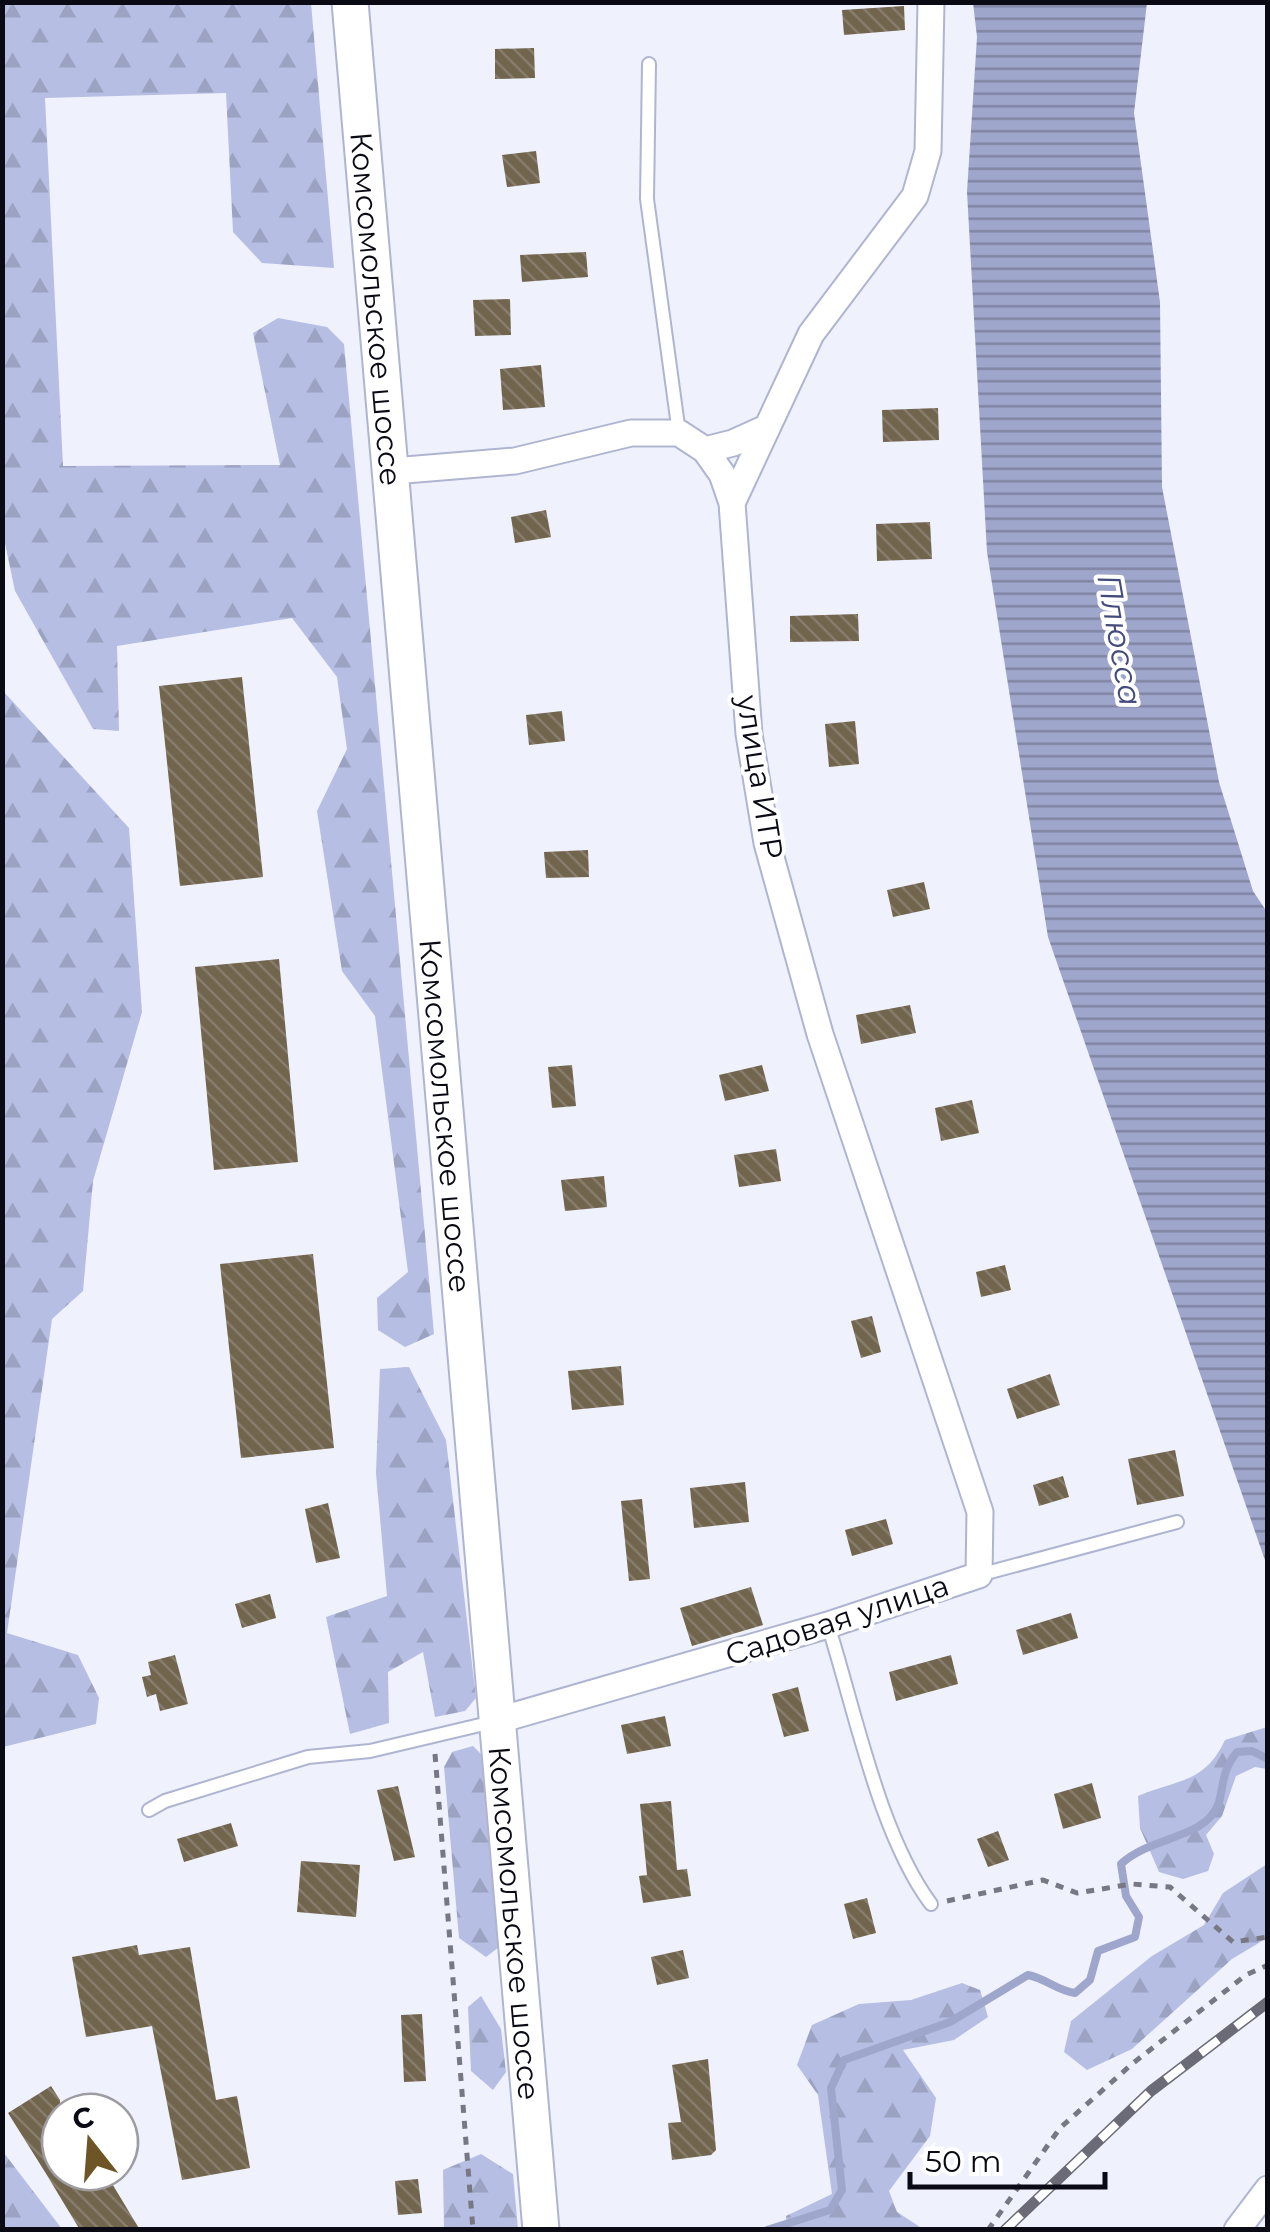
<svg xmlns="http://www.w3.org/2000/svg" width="1270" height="2232" font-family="Montserrat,sans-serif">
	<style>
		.forest { fill: url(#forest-firs) }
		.water { fill: url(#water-rules) }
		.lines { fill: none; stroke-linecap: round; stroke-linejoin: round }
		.stream { stroke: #9fa6cb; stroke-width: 8 }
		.building { fill: url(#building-back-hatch) }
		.lane-casing { stroke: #afb5d0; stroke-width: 16 }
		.street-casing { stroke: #afb5d0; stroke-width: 29 }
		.secondary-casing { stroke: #afb5d0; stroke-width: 39 }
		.path { stroke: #777883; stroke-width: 5; stroke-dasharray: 8 8; stroke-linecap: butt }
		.lane { stroke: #fff; stroke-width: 12 }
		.street { stroke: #fff; stroke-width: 25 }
		.secondary { stroke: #fff; stroke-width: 35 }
		.rail-casing { stroke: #6a6b76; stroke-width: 11 }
		.rail { stroke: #fff; stroke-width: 8; stroke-dasharray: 22; stroke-linecap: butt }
		.labels { text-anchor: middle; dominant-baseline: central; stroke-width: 8; stroke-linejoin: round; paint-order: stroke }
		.street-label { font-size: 30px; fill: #090a14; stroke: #fff }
		.water-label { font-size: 32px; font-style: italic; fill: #434a7c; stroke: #fff }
	</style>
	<defs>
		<pattern id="forest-firs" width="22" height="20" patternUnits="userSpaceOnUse" patternTransform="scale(2.5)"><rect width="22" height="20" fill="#b6bee3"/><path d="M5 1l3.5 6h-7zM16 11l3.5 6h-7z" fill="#9ba2c2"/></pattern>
		<pattern id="water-rules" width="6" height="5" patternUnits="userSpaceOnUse" patternTransform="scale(2.5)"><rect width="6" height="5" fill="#9fa6cb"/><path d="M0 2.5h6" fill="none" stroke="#8085a4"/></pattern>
		<pattern id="building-back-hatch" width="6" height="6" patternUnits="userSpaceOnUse" patternTransform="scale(2.5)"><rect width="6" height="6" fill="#72654d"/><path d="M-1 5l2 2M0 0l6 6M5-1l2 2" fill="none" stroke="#867d6d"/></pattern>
	</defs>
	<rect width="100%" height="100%" fill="#eff1fd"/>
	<path class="forest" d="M2,3H311L334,268L262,263L233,232L226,93L45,98L63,466L280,465L253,333L278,318L327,327L344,344L434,1334L405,1347L378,1330L377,1298L408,1272L375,1016L342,971L317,811L347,749L337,677L292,618L117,646L119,731L93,729L15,591L2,529Z
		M3,691L129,828L142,1012L93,1181L83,1291L52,1319L7,1633L78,1655L99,1698L96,1724L3,1747Z
		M409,1367L446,1440L476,1698L465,1711L435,1717L423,1652L388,1672L389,1723L350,1734L326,1617L387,1596L376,1473L380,1369Z
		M1267,1727V1769L1255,1767L1236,1776L1222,1816L1206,1835L1214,1854L1208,1871L1183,1879L1159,1872L1140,1828L1138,1796C1179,1779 1205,1783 1225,1740Z
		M473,1746L483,1756L499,1947L486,1957L459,1938L444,1767L452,1752Z
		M1267,1864V1938L1232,1959L1132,2049L1087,2070L1064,2052L1071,2021L1152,1956L1204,1925L1223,1893Z
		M962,1983L980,1990L988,2017L954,2040L903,2050L936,2098L930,2136L889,2191L897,2212L923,2229H787L786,2216L832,2194L818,2095L797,2065L812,2025L859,2004L911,2000Z
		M481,1996L501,2029L506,2072L493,2090L471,2071L468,2007Z
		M3,2152L4,2153L62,2229H3Z
		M481,2154L513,2174L518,2229H444L443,2170Z"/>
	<path class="water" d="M973,3H1147L1134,113L1160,302L1162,487L1219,782L1253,891L1267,912V1566L1048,937L987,552L967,192L977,37Z"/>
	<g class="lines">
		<path class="stream" d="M767,2230L830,2210L842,2190L831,2088L844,2060L950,2022L1028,1975C1047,1979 1056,1990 1075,1993L1090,1980L1098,1951L1135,1937L1139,1917L1126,1896L1121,1864C1146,1840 1193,1838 1211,1816C1227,1799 1216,1777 1237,1752L1252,1751L1268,1759"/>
	</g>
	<path class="building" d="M904,6L905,30L844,35L842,10Z
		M534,48L535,78L495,79V49Z
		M536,151L540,183L507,187L502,155Z
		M586,252L588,277L522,282L520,255Z
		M510,299L511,335L475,336L473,300Z
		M541,365L545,407L503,410L500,369Z
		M938,408L939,440L883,442L882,410Z
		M546,510L551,537L515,543L511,517Z
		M930,522L932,559L877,561L876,524Z
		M858,614L859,641L790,642V616Z
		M242,677L263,877L180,886L159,686Z
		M562,711L565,741L529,745L526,715Z
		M855,721L859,764L829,767L825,724Z
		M588,850L589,877L546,878L544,852Z
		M924,882L930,909L893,917L887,890Z
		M279,959L298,1162L214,1170L195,967Z
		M910,1005L916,1033L861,1044L856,1015Z
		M572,1065L576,1106L552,1108L548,1067Z
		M762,1065L769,1091L725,1101L719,1075Z
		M972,1100L979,1133L941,1141L935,1108Z
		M776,1149L781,1181L739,1187L734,1155Z
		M604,1176L607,1207L565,1211L561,1180Z
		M313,1254L334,1448L241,1458L220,1264Z
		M1005,1265L1011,1290L981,1297L976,1272Z
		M872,1316L881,1352L861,1358L851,1321Z
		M621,1366L624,1405L572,1410L568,1371Z
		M1050,1374L1060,1405L1017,1419L1007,1389Z
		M1175,1450L1184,1496L1137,1505L1128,1459Z
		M1063,1476L1069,1497L1039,1506L1033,1485Z
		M745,1482L749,1522L694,1528L690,1488Z
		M642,1499L650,1579L629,1581L621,1501Z
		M328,1503L340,1558L316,1563L305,1509Z
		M886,1519L893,1544L852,1556L845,1530Z
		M751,1587L763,1625L692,1646L680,1608Z
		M270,1594L276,1618L242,1628L235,1604Z
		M1071,1613L1078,1638L1023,1655L1016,1630Z
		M175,1655L188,1704L160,1711L156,1694L147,1697L142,1677L151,1675L148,1662Z
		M951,1655L958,1684L896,1701L889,1672Z
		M798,1687L809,1731L784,1737L772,1694Z
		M665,1716L671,1746L627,1754L621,1725Z
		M1092,1783L1101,1818L1063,1829L1054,1794Z
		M398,1786L415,1857L394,1861L377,1790Z
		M671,1801L677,1870L687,1869L691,1896L643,1903L639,1876L647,1875L640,1804Z
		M231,1823L238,1846L184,1862L177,1839Z
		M998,1831L1009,1860L988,1867L977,1839Z
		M301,1861L360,1865L356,1917L297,1912Z
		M867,1898L876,1933L853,1939L844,1904Z
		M137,1945L139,1955L190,1947L216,2100L237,2096L250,2168L182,2180L152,2026L86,2037L72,1957Z
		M683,1950L689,1978L657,1985L651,1957Z
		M422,2014L426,2081L404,2082L401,2015Z
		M708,2059L716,2150L711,2155L672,2160L668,2123L681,2122L672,2065Z
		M51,2086L60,2100V2172H105L140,2230H80L45,2172L8,2113Z
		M418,2179L422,2213L398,2215L395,2181Z"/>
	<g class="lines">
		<defs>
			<path id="lane" d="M649,64L647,199L679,433
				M979,1575L1177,1522
				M828,1625C855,1710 879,1834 931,1904
				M149,1810L165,1801L308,1757L370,1751L497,1721"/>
			<path id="street" d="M705,450L722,474L732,503
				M393,471L515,461L631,433H679L705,450L733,443L764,429
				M499,1720L828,1625L979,1575L980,1512L820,1034L767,843L749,734L732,503L811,334L915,196L928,151L931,2
				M1237,2230L1268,2189"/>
			<g id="secondary">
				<path id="s1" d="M350,2L541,2230"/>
			</g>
		</defs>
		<use href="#lane" class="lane-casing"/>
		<use href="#street" class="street-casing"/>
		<use href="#secondary" class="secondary-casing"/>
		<path class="path" d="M435,1754L473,2230
			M947,1901L1043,1880L1077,1893L1132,1884L1170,1887L1233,1942L1268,1937
			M988,2230L1060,2128L1132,2064L1246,1975L1268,1965"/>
		<use href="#lane" class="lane"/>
		<use href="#street" class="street"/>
		<use href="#secondary" class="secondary"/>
		<defs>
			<path id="rail" d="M1005,2230L1151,2091L1268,2002"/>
		</defs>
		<use href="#rail" class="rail-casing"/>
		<use href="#rail" class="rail"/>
	</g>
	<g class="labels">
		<g class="street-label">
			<text stroke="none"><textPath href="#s1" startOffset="308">Комсомольское шоссе</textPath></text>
			<text transform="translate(760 777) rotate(81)">улица ИТР</text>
			<text stroke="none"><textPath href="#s1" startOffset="1118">Комсомольское шоссе</textPath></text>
			<text transform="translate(837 1620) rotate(-18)">Садовая улица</text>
			<text stroke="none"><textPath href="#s1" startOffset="1928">Комсомольское шоссе</textPath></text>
		</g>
		<g class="water-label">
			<text transform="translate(1120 640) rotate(80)">Плюсса</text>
		</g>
	</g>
	<rect width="1270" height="2232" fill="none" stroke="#090a14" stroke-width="10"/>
	<g transform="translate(90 2142) rotate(343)"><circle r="48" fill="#ffffff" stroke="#9d9da1" stroke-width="2.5"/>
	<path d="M0-8L18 38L0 25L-18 38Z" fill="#6d5525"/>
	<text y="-15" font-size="28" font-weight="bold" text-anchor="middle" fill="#090a14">С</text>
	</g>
	<path d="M910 2172v15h195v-15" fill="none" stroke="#090a14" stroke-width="5"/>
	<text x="925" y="2172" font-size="30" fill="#090a14" stroke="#ffffff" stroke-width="8" paint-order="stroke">50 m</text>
</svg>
